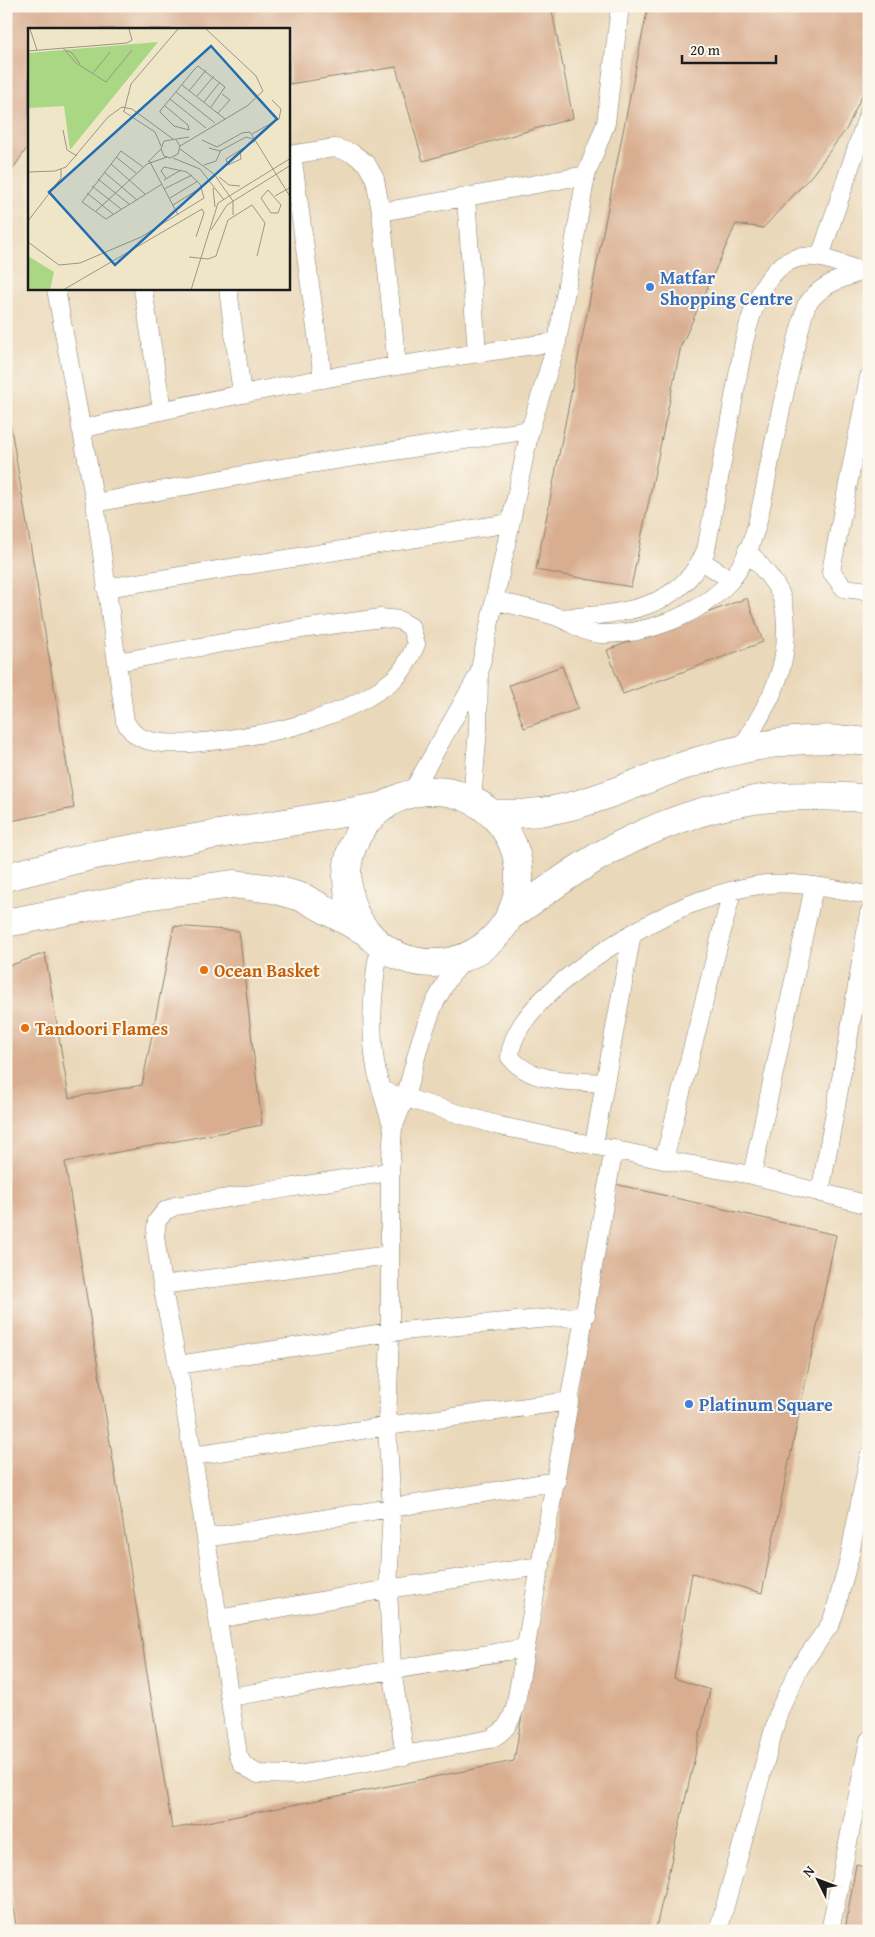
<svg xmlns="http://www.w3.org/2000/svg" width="875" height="1937" font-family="'Gentium Book Plus',serif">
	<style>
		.built { fill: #ead8ba; fill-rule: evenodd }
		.building { fill: #d9ae90 }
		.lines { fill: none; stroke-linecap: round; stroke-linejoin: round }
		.lane-casing { stroke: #868172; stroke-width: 19 }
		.street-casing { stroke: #868172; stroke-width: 29 }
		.lane { stroke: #fff; stroke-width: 18 }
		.street { stroke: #fff; stroke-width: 28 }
		.shop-dot { fill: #3f7fe0; stroke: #fbf7ec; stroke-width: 2 }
		.food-dot { fill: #e8710a; stroke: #fbf7ec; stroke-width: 2 }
		.labels { text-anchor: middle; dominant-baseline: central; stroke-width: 4; stroke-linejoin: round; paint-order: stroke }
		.shop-label { font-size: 18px; font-weight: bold; fill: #366cbe; stroke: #fbf7ec; text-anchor: start }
		.food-label { font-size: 18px; font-weight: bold; fill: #c56008; stroke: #fbf7ec; text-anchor: start }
		.inset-road { fill: none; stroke: #9b9583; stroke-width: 1 }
		.view { fill: #1f6fb2; fill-opacity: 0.15; stroke: #1f6fb2; stroke-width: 2.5 }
		.inset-edge { fill: none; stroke: #1c1c1c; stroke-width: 2.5 }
	</style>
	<rect width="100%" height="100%" fill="#fbf7ec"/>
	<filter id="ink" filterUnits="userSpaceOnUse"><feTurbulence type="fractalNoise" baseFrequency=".02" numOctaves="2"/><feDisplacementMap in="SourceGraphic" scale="10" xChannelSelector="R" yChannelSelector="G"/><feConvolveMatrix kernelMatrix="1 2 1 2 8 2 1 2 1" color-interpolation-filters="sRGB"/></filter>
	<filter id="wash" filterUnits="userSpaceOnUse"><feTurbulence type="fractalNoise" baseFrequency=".0096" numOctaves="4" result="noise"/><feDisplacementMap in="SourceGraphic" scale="20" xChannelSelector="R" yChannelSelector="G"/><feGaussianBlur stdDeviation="1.12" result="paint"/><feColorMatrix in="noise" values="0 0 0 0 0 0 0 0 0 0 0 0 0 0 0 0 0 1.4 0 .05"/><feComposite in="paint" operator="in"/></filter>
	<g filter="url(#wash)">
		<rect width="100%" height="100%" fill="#efe6c8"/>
		<path class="built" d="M6,6H869V1931H32L6,1773ZM29,29H289V289H29Z"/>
		<g id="blocks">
			<path class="building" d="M6,6H551L573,118L423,161L396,67L289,84V29H29V145L6,179Z
				M648,6H869V80L847,128L812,175L763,228L736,224L681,346L631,587L536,570Z
				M7,404L74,808L6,822V405Z
				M747,598L763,642L623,694L607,650Z
				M562,666L578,709L524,728L509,685Z
				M174,926L239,931L262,1125L65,1162L172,1829L514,1761L615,1184L836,1235L762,1593L692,1573L674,1678L710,1690L656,1928L636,1931H17L6,1860V967L45,953L69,1098L142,1085Z
				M868,1039H869V1051H866Z
				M856,1864L869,1870V1931H845Z"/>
		</g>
	</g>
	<g filter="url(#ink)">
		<use href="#blocks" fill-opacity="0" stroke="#868172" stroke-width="1"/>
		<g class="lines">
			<defs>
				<path id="lane" d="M292,154L323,379
					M289,155L335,148L352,153L366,163L375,179L381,212L397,366
					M466,197L586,175
					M381,212L466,197L477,353
					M820,257L869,111
					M56,289L95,503L125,721C130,731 136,737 147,740C177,751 274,733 305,723C335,714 370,699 394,679C404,671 411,656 416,644L411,627L399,620L381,618L294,630L117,662
					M143,289L162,410
					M228,289L242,394
					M869,377L831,571L844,588L869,591
					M81,429C238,392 397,363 557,342
					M95,503L270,470L530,430
					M702,561L731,580
					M106,588L510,523
					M494,600C515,606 539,610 560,618C574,624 584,633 601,634C647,635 700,615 730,581C757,550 763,495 771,456C782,406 792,355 806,306C820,284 840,279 863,271
					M560,618C618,614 680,612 706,550L744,342C753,305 770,247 821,258C836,261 850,268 865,272
					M741,749C765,708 786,679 786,630C786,617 785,604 780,593C772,577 758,563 747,550
					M411,794L479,674
					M472,800L478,729L479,674L530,430L557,342L586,175L606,123L620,6
					M379,947C373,987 369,1028 376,1068C380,1088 387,1108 393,1128
					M605,1083C574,1081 531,1084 510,1057C512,999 636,927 686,906C711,896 740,887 767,884C800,881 836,890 869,895
					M382,1091L500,1126L664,1160L752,1175L869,1205
					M594,1144L632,934
					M664,1160L732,891
					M390,1172C318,1182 247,1196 175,1206L165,1211L157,1221L155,1236L162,1285L178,1365L206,1538L238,1755L243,1765L258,1774L298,1775L490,1739C505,1732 510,1723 515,1708L614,1148
					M752,1175L814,887
					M820,1193L849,1035L869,913
					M162,1285L389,1255
					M178,1365L390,1332L586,1315
					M193,1456L387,1426L570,1401
					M206,1538L557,1481
					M218,1619L388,1589L541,1566
					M230,1697L525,1648
					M405,1756L392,1669L388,1589L392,1509L387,1426L390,1332V1172L393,1128L405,1098L421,1039L434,1004L448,979L468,955
					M718,1931L779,1711L800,1667L831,1623L836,1608L849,1559L869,1456
					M830,1931L869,1740"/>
				<path id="street" d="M347 877a86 86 0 1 1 172 0a86 86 0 1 1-172 0Z
					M490,813C561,819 610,793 674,769C736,747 803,733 869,742
					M6,877L95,855L385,806
					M509,917C544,893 577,867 614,848C654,827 700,810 743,802C784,794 827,796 869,798
					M6,923L145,896L233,884L273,889L304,898L365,931"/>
			</defs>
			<use href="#lane" class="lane-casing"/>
			<use href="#street" class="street-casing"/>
			<use href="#lane" class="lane"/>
			<use href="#street" class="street"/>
		</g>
	</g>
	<g class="shop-dot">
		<circle cx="650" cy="287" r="5"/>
		<circle cx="689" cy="1404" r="5"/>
	</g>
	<g class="food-dot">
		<circle cx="204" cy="970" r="5"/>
		<circle cx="25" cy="1028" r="5"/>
	</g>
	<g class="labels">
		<g class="shop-label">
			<text x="660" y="277">Matfar<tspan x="660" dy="21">Shopping Centre</tspan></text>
			<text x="699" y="1404">Platinum Square</text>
		</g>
		<g class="food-label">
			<text x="214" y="970">Ocean Basket</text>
			<text x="35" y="1028">Tandoori Flames</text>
		</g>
	</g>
	<g transform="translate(28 28)">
		<rect width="262" height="262" fill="#efe6c8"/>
		<path d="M130,14L42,122L36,78L0,80V25ZM0,228L26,244L22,262H0Z" fill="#aad784"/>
		<path class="inset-road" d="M2,1L9,22M35,20L48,35L78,54L104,22M38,22L44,25L52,36M0,23L99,15L104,12L101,1M65,45L82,24M154,57L197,91M161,63L178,42M148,64L187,95M169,68L186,48M142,71L178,100M176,74L192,54M137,78L160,97L161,102L146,98L132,84V83L165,43L170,38L197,59L183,79M95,83L127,104L133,118M96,83L103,56L150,1M190,85L202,72L194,66M35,102L39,122L49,128M224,106L251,91L253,81L244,72M148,112L152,118L150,126L142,130L136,128L133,121L136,113L161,109M174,112L189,119L214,105L222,104L263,170M152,118L219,78L235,63L228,48L178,1M181,120L192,123L218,109L225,111M152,121L186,146L205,173V187M212,123L213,131L200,137L198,131L227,113M88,129L108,145M145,130L172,141L196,172M121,132L150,187M120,134L133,121M83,136L117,166M176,137L188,133L193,122M115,139L93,123L54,174L78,191L134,156M0,144L27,143L38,139L80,89L94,79L104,81L145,111M76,144L109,172M191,149L201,157L212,158M70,151L101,176M136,152L153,142M64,158L93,181M185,160L187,179M136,161L164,147M240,162L253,177L250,185H243L233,170ZM59,165L85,186M247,168L263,159M142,170L170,153M145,177L174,159M67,184L119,136L139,129M0,193L33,150V141M183,202L199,177L263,137M0,214L31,237L52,235L113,209L176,170L172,156L159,144L136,139L133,143L138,150M161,229L180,231L188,228L200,192L224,177L237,195L229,228M35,262L174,181L176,185L168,209M163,262L190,175L263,130"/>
		<path class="view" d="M183,18L249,91L87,237L21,164Z"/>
		<rect width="262" height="262" class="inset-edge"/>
	</g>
	<rect width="875" height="1937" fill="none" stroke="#fbf7ec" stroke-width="25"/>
	<g transform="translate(818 1880) rotate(312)" stroke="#fbf7ec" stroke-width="4" paint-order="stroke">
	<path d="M0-4L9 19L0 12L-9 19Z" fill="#1c1c1c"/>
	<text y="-8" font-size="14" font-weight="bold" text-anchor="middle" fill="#1c1c1c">N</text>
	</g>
	<path d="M682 55v8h94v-8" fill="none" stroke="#1c1c1c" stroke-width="2.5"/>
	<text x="690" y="55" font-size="15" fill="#1c1c1c" stroke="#fbf7ec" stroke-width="4" paint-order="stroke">20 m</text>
</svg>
